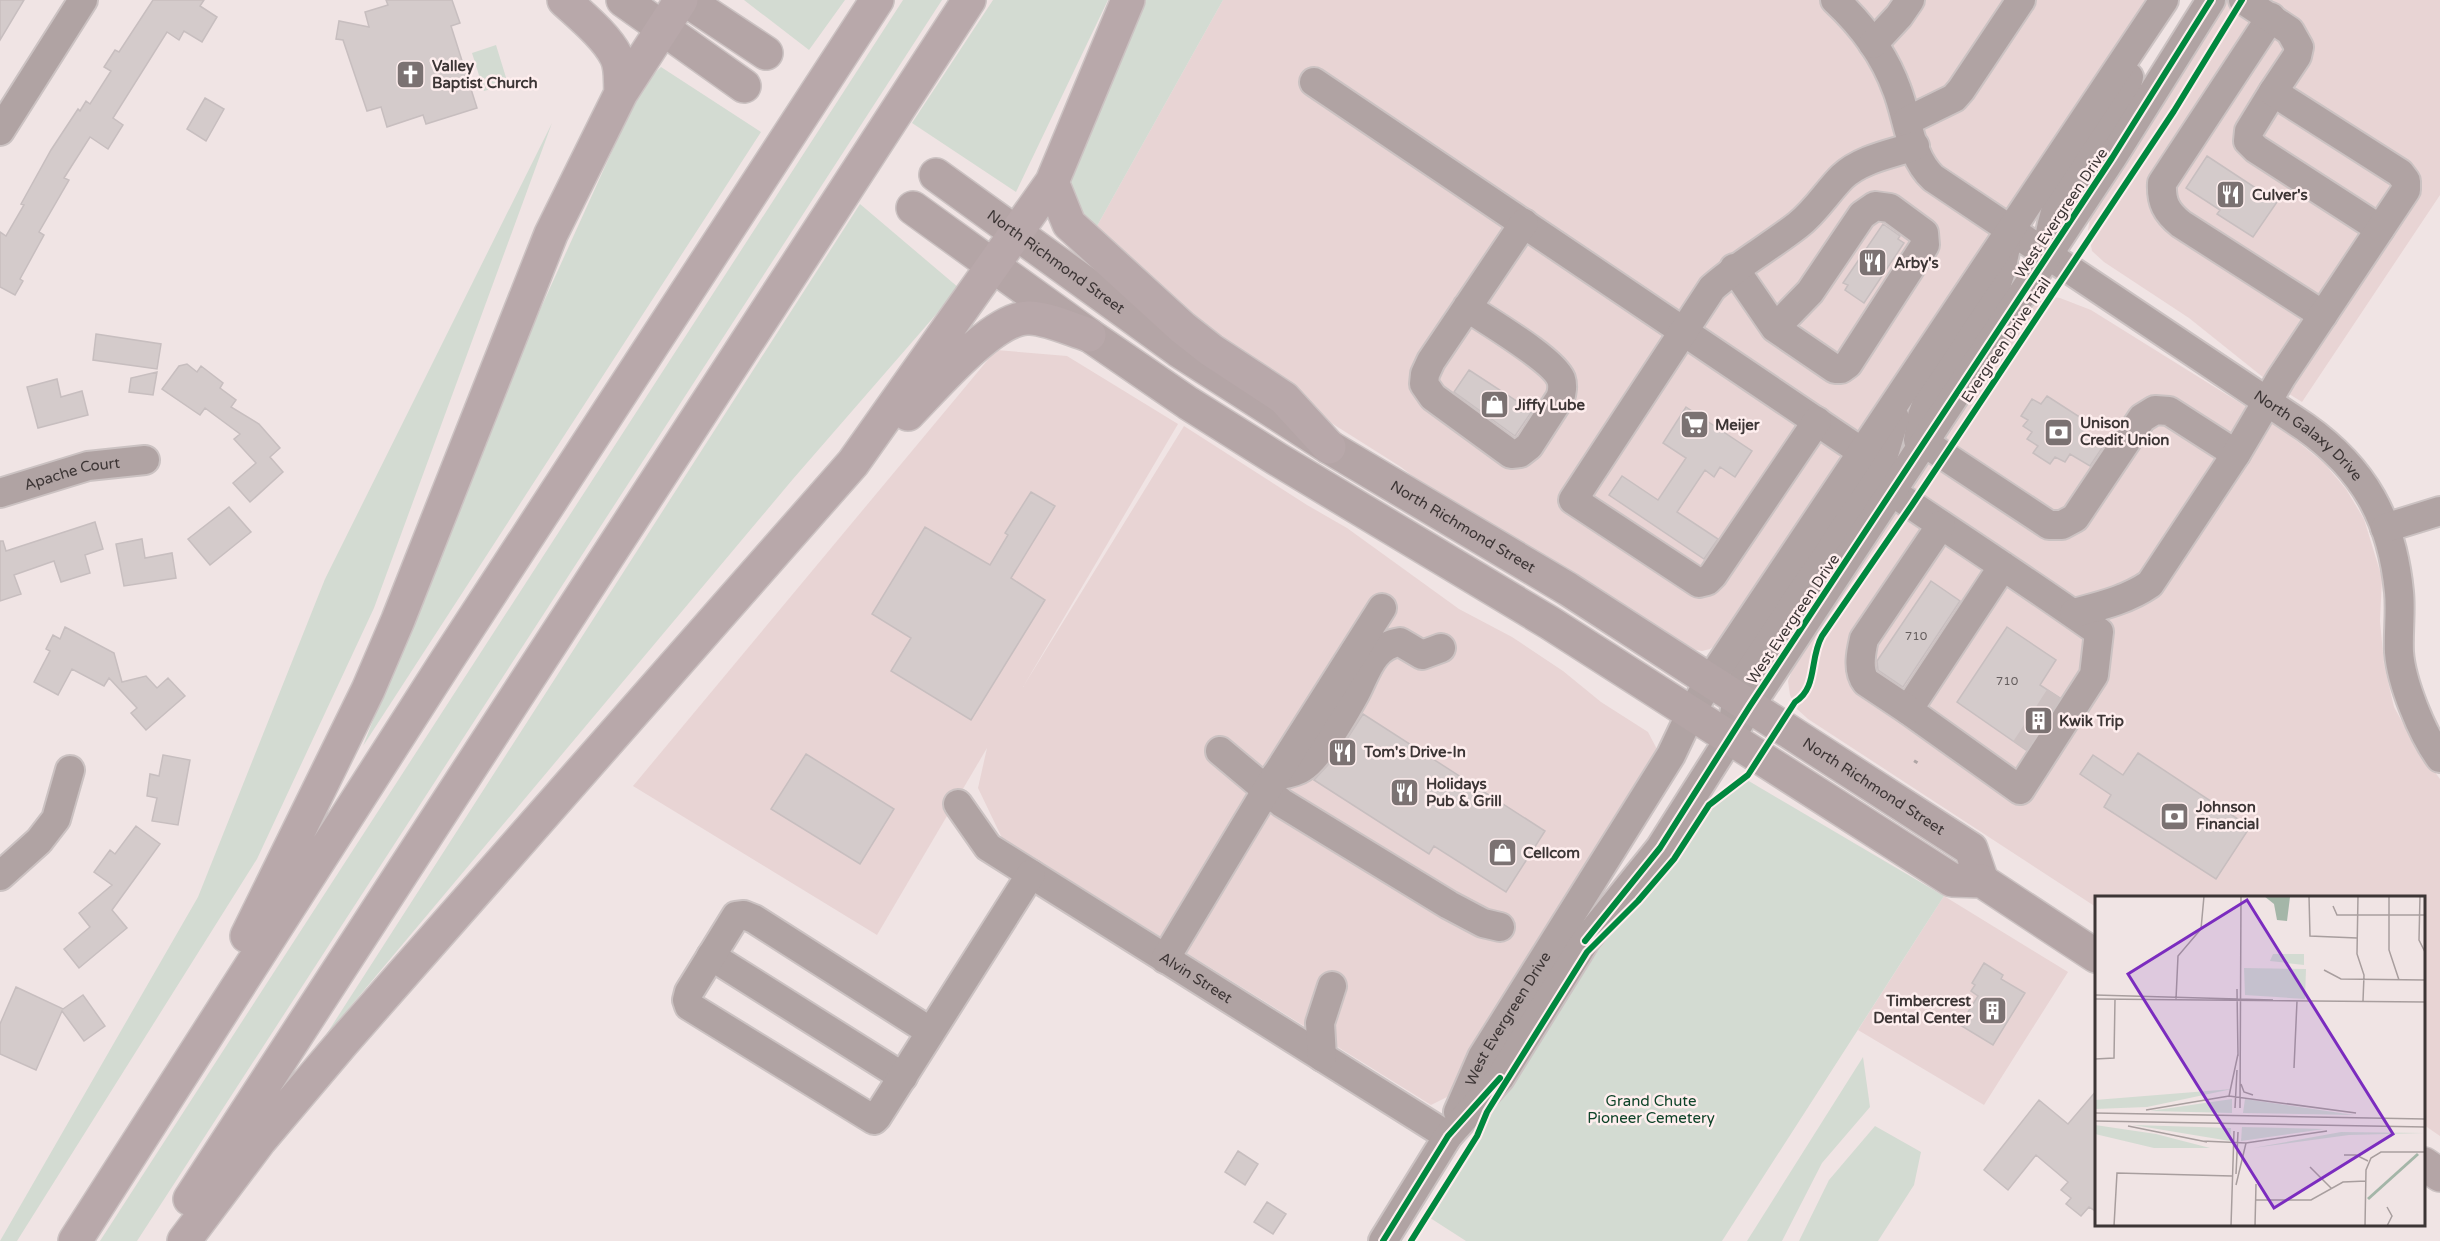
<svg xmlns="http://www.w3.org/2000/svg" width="2440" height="1241" font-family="'Varela Round',sans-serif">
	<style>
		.built { fill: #e8d4d4 }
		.green { fill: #d3dbd2 }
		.building { fill: #d4cbcb; stroke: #c7bebf; stroke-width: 1.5 }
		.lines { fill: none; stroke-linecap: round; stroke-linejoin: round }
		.minor-tunnel { stroke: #ccc1c1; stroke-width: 28; stroke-dasharray: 28 14; stroke-linecap: butt }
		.minor-casing { stroke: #cbc2c2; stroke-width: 32 }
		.major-casing { stroke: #cbc2c2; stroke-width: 36 }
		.highway-casing { stroke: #cbc2c2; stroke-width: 36 }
		.path { stroke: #afa5a5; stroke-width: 4; stroke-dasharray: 3 3; stroke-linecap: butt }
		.minor { stroke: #b0a3a3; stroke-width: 28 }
		.major { stroke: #b4a5a6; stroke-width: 33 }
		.highway { stroke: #b8a8aa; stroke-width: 33 }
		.cycleway-casing { stroke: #feeeee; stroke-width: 10 }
		.cycleway { stroke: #00873e; stroke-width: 6 }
		.labels { text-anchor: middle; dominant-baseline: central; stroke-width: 5; stroke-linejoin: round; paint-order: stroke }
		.number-label { font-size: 12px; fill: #645d5d }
		.poi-label { font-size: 15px; font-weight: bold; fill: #3c3535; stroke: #feeeee; text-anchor: start }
		.street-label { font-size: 15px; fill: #3c3535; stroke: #feeeee }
		.park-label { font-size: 15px; fill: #0d4328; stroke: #feeeee }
		.inset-river { fill: none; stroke: #a4b6a8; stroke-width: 3 }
		.inset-road { fill: none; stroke: #a89e9e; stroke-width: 1.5 }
		.view { fill: #7b2cbf; fill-opacity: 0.15; stroke: #7b2cbf; stroke-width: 3 }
		.inset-edge { fill: none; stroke: #3c3535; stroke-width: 3 }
	</style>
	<rect width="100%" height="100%" fill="#f0e4e4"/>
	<path class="built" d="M1223,0H2150L1721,640L1710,649L1702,651L1691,649L1668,638L1448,504L1401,467L1298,402L1092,235Z
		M2227,0H2440V195L2302,402L2264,378L2189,318L2104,262L2092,251L2088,230L2091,211Z
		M2048,296L2060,298L2091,310L2282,429L2324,463L2346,489L2364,519L2382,578L2380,621L2384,664L2394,707L2415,745L2440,779V1136L2424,1125V898H2096V907L1808,719L1797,709L1790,695L1788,681L1793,668L1817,624L2030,308L2037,301Z
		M996,350L1067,356L1178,424L1023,687L1184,426L1307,505L1347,528L1459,609L1512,637L1563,671L1601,702L1648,732L1659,753L1614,834L1447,1097L1431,1105L1002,838L978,788L987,748L877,935L633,786Z
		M1944,896L2068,972L1984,1105L1858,1030Z"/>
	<path class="green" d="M744,0H845L809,50Z
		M903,0H942L137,1241H100Z
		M993,0H1108L1016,192L912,123Z
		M1146,0H1223L1092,235L1067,193L1077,153Z
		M496,45L508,84L484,91L472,53Z
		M661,67L761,132L363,746L491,418L642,85Z
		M552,123L374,608L257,859L17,1241H0L198,897L325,579Z
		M860,204L959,288L793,479L324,1038Z
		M1742,777L1944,896L1722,1241H1466L1424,1214L1600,948L1659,876L1710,800Z
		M1863,1057L1870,1107L1822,1163L1782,1241H1747Z
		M1875,1126L1921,1152L1914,1185L1878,1241H1799L1829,1180Z"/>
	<path class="building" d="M0,0H24L0,40Z
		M153,0H204L200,6L217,17L202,42L184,31L179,40L167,32L113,118L123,125L108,149L90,137L64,178L69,180L39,232L44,235L20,279L23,281L15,295L0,287V232L6,236L24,205L21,204L51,150L78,109L80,111L86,101L90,104L111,71L104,67L115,50L119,52Z
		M386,0H452L460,23L451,26L477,108L426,124L423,115L387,127L381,107L367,111L343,40L336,39L339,21L369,27L365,12L388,5Z
		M205,98L224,109L206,141L187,129Z
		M2207,156L2277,202L2253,237L2217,214L2220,210L2186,188Z
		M1883,224L1900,236L1898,239L1904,243L1864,303L1845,290L1848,285L1843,283Z
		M96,334L161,344L157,369L93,360Z
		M187,364L197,372L201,366L223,383L220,388L236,400L231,407L259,424L280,448L270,457L283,472L250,502L233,483L256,463L234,439L240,434L205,408L200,415L162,389L179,366Z
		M1469,370L1532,411L1515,436L1454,392Z
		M157,372L153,395L129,392L131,378Z
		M57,379L61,397L82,391L88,415L38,428L27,387Z
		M2047,396L2089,423L2085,431L2104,445L2090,466L2070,454L2065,462L2055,457L2050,464L2033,453L2038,446L2027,439L2032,432L2023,426L2028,420L2021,416L2032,399L2041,404Z
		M1686,407L1752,451L1735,477L1720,467L1714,477L1705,470L1677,512L1718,539L1704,559L1609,495L1622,476L1658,500L1686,458L1663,443Z
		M1031,492L1055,506L1011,578L1045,600L971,720L891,671L911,638L872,614L925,527L990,565L1008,535L1005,533Z
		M229,507L251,532L210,565L188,539Z
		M95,522L103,549L85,555L90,573L61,582L54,561L14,575L21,594L0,601V541H3L6,551Z
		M142,539L145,558L172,553L176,578L124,586L116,544Z
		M1931,581L1960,601L1903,687L1878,670L1877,661Z
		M65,627L114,653L122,682L146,676L157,688L168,678L185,696L146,730L131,713L137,708L109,678L104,686L72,669L58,695L34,682L50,651L46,649L53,635L60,639Z
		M2007,627L2056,660L2040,685L2060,698L2026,750L1957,702Z
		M1363,714L1545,831L1506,892L1434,846L1429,854L1314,780L1336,756Z
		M2138,753L2250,827L2216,879L2104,807L2111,795L2080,774L2093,755L2123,775Z
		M806,754L894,809L860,864L771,809Z
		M163,755L190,760L178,825L152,821L157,798L147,796L150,774L159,776Z
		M136,826L160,844L112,910L127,928L79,968L64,949L90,927L79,913L112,885L94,872L110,850L115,854Z
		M1984,963L2003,975L2001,979L2025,993L1993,1045L1960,1025L1978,996L1971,991L1975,985L1972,983Z
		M16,987L63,1009L83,995L105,1026L84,1041L62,1011L36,1070L0,1054V1024Z
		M2097,1090V1212L2089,1207L2081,1216L2066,1204L2071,1198L2061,1190L2068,1182L2036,1155L2008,1190L1984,1170L2039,1100L2068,1124Z
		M1238,1151L1258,1164L1245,1185L1225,1172Z
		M1267,1202L1286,1214L1273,1234L1254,1222Z"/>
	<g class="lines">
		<path class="minor-tunnel" d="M2025,749L2059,697"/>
		<defs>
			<g id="minor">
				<path id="s1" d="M1835,0C1862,25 1884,54 1897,90C1908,118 1910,157 1933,178L2305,427C2364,469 2392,519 2399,592C2401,612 2398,632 2399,652C2401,682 2422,734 2440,758"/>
				<path d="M2271,17L2162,183C2161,202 2166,212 2181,224L2323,315"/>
				<path d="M1873,44L1899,16L1910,0"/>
				<path d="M1314,82L1862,452"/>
				<path d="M2273,92L2249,131L2248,141L2256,149L2380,229"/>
				<path d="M1907,121L1954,98L1961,90L2021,0"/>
				<path d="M0,131L83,0"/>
				<path d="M2049,238C2052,222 2056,205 2063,189C2082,150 2119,120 2129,77"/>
				<path d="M1734,268L1775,328L1835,369H1841L1848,364L1925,245L1924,233L1890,208L1875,206L1862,215L1810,292L1775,328"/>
				<path d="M1467,307C1487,321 1553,359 1561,379C1563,385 1562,393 1560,398L1529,446L1520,453L1511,454L1433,397L1424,384L1425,374L1431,361L1524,223"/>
				<path d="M1817,421L1713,575L1707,581L1699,583L1573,500L1712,288C1739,264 1770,247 1798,225C1816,211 1827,192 1842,177C1861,159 1891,154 1915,146"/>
				<path d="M1918,440L1922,416L1934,384L1993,295L2001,271L2006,247"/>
				<path d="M1925,443L2049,525H2062L2075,518L2142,418L2155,410L2169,411L2236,454"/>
				<path d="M1892,492C1961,538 2031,584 2099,632L2094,675L2020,790L1908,710L2003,566"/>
				<path id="s2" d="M0,493L88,466L145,460"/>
				<path d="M2385,528L2440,511"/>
				<path d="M2074,613C2100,606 2127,600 2150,584L2236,454L2281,378L2406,190V181L2400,173L2273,92L2297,56L2299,47L2290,31L2243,0"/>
				<path d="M1908,710L1866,682C1857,670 1861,652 1864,639L1941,525"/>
				<path d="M1734,715L1737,697L1752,657L1882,461L1895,418"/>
				<path d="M1220,751L1282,803L1449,905L1483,923L1500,927"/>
				<path d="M1275,776C1284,774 1295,773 1302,768C1318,759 1344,714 1354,696C1366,675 1371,646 1400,642L1422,655L1441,648"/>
				<path id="s3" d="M958,804L988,847L1448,1136"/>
				<path d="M0,876L39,841L56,819L70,770"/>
				<path d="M711,956L903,1077"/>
				<path d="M1165,959L1266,791L1382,608"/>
				<path d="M931,1032L754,919L744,915L736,916L689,992L687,1000L689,1006L874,1120L877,1117L1031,874"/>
				<path d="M1322,1057L1320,1023L1332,986"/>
				<path id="s4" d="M1458,1112L1482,1057L1671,755L1691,713L1710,680L2164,0"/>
				<path d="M1383,1241L1448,1136L1500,1078L1586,940L1660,848L1750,706L2112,158L2211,0"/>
			</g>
			<g id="major">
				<path d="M623,0L744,86"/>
				<path d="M686,0L766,53"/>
				<path id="s5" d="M936,175L1178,350L1329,447L1568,589L1971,849L1982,881"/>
				<path d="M913,208L1089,335L1188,403L1277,459L1550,623L1952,880L1982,881L2096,956"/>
				<path d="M2424,1164L2440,1175"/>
			</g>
			<path id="highway" d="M564,0C580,15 606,36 616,56C622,67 620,81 621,93
				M1052,182L1069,224L1183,328L1211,350L1284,398L1329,447
				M908,414C933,389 995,315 1030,318C1049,319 1070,329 1089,335
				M247,936L368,690L398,620L551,234L621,93L681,0
				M190,1199L969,0
				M75,1241L447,660L877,0
				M184,1241L260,1140L343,1042L853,463L1052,182L1128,0"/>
		</defs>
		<use href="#minor" class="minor-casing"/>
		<use href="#major" class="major-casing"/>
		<use href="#highway" class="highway-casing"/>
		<path class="path" d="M1915,763L1918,758"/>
		<use href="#minor" class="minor"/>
		<use href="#major" class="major"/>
		<use href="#highway" class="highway"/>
		<defs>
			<path id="cycleway" d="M1585,941L1660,848L1750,706L2112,158L2211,0
				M1383,1241L1448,1136L1500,1078
				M1411,1241L1477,1136L1487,1112L1587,952L1638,901L1674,859L1709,805L1748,775L1795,702C1818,688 1809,659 1822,636L1912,505L2174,111L2242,0"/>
		</defs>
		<use href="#cycleway" class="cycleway-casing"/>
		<use href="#cycleway" class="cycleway"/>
	</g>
	<defs>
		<symbol id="church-square" viewBox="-11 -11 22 22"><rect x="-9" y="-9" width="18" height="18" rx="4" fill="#7b7272" stroke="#feeeee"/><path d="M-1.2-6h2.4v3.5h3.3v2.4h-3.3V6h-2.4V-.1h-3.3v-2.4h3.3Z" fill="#fff"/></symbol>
		<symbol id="restaurant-square" viewBox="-11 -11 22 22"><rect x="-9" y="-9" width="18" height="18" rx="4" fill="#7b7272" stroke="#feeeee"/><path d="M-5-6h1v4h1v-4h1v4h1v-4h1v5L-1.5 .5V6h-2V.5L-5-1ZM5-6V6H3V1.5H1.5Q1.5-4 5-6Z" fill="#fff"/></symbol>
		<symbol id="shop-square" viewBox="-11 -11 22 22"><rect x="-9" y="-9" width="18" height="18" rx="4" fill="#7b7272" stroke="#feeeee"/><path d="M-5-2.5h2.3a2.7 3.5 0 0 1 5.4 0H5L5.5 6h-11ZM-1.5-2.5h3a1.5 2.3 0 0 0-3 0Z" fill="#fff"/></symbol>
		<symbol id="supermarket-square" viewBox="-11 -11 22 22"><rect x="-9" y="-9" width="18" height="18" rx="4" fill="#7b7272" stroke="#feeeee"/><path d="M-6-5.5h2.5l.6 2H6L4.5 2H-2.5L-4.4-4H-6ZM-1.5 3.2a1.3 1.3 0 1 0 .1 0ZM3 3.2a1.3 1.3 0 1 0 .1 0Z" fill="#fff"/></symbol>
		<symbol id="bank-square" viewBox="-11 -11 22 22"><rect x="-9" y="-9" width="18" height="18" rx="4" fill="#7b7272" stroke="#feeeee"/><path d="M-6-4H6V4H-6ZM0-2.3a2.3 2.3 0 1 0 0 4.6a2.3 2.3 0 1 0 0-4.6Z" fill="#fff"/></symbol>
		<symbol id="building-square" viewBox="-11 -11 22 22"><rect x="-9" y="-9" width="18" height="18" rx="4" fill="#7b7272" stroke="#feeeee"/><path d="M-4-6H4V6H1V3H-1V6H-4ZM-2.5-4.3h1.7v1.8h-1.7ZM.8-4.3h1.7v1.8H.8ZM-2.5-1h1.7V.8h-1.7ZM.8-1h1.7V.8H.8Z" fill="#fff"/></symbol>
	</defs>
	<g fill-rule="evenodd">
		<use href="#church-square" x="394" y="58" width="33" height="33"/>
		<use href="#restaurant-square" x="2214" y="178" width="33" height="33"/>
		<use href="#restaurant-square" x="1856" y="246" width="33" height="33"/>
		<use href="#shop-square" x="1478" y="388" width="33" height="33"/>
		<use href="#supermarket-square" x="1678" y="408" width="33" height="33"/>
		<use href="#bank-square" x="2042" y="416" width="33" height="33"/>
		<use href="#building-square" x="2022" y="704" width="33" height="33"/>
		<use href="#restaurant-square" x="1326" y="736" width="33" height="33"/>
		<use href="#restaurant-square" x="1388" y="776" width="33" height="33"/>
		<use href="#bank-square" x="2158" y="800" width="33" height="33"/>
		<use href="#shop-square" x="1486" y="836" width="33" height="33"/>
		<use href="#building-square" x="1976" y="994" width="33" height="33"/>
	</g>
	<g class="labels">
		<g class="number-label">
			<text x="1916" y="636">710</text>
			<text x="2007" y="681">710</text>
		</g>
		<g class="poi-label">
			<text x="432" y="66">Valley<tspan x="432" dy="17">Baptist Church</tspan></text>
			<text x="2252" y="195">Culver's</text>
			<text x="1894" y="263">Arby's</text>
			<text x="1515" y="405">Jiffy Lube</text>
			<text x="2080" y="423">Unison<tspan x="2080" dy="17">Credit Union</tspan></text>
			<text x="1715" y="425">Meijer</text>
			<text x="2059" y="721">Kwik Trip</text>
			<text x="1364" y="752">Tom's Drive-In</text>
			<text x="1426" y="784">Holidays<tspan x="1426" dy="17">Pub &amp; Grill</tspan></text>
			<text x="2196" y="807">Johnson<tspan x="2196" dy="17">Financial</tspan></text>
			<text x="1523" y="853">Cellcom</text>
			<text x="1971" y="1001" text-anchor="end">Timbercrest<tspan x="1971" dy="17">Dental Center</tspan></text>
		</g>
		<g class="street-label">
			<text transform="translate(2061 213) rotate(-56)">West Evergreen Drive</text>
			<text stroke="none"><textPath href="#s5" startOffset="148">North Richmond Street</textPath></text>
			<text transform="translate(2006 340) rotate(-56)">Evergreen Drive Trail</text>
			<text stroke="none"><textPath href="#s1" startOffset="662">North Galaxy Drive</textPath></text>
			<text stroke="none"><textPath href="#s2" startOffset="75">Apache Court</textPath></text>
			<text stroke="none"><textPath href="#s5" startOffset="634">North Richmond Street</textPath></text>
			<text transform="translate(1793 619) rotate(-56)">West Evergreen Drive</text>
			<text stroke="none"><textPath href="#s5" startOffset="1120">North Richmond Street</textPath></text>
			<text stroke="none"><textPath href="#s3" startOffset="298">Alvin Street</textPath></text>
			<text stroke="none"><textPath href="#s4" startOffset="106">West Evergreen Drive</textPath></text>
		</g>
		<g class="park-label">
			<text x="1651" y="1101">Grand Chute<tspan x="1651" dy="17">Pioneer Cemetery</tspan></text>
		</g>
	</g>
	<g transform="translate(2095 896)">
		<rect width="330" height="330" fill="#f0e4e4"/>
		<path d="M209,58V69L175,65L178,58ZM149,72L211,73L210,103L150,99ZM137,193L52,211L0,213V204ZM137,203V217L55,215ZM150,203L259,219L148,217ZM0,229L61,238L115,252H59L0,238ZM38,229L136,232L135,245ZM147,231L229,233L146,245ZM246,236L330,237L254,239L158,252Z" fill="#d3dbd2"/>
		<path d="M169,0L195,1L192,25L182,24L179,8Z" fill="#a4b6a8"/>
		<path class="inset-river" d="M273,303L323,258"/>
		<path class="inset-road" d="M214,0L215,40L262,42M263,0L262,58L269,79L268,105M294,0V54L304,84M325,0L324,44L330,56M238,10L242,19H330M229,74L246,83L330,84M142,93L143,160M0,99L178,104M0,103L330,106M81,103L83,60L106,33L109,0M0,163L19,162L20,103M199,172L202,105M146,188L149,196L158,199M134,200L143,158M140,212L142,174M145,212L146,0M51,214L134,200L261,217M0,217L330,223M0,225L330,231M33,230L112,246M107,245L151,247L232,235M249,259H261L273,265M215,271L237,293M141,278L143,236M141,289L151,247M161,304H216L248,286L271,285M19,330L22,277L137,280M136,330L139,235M160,330L161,288M270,330L271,274L276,262L286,256H330M292,330L297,320L292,311"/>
		<path class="view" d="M152,4L298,238L179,312L33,78Z"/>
		<rect width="330" height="330" class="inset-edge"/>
	</g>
</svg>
